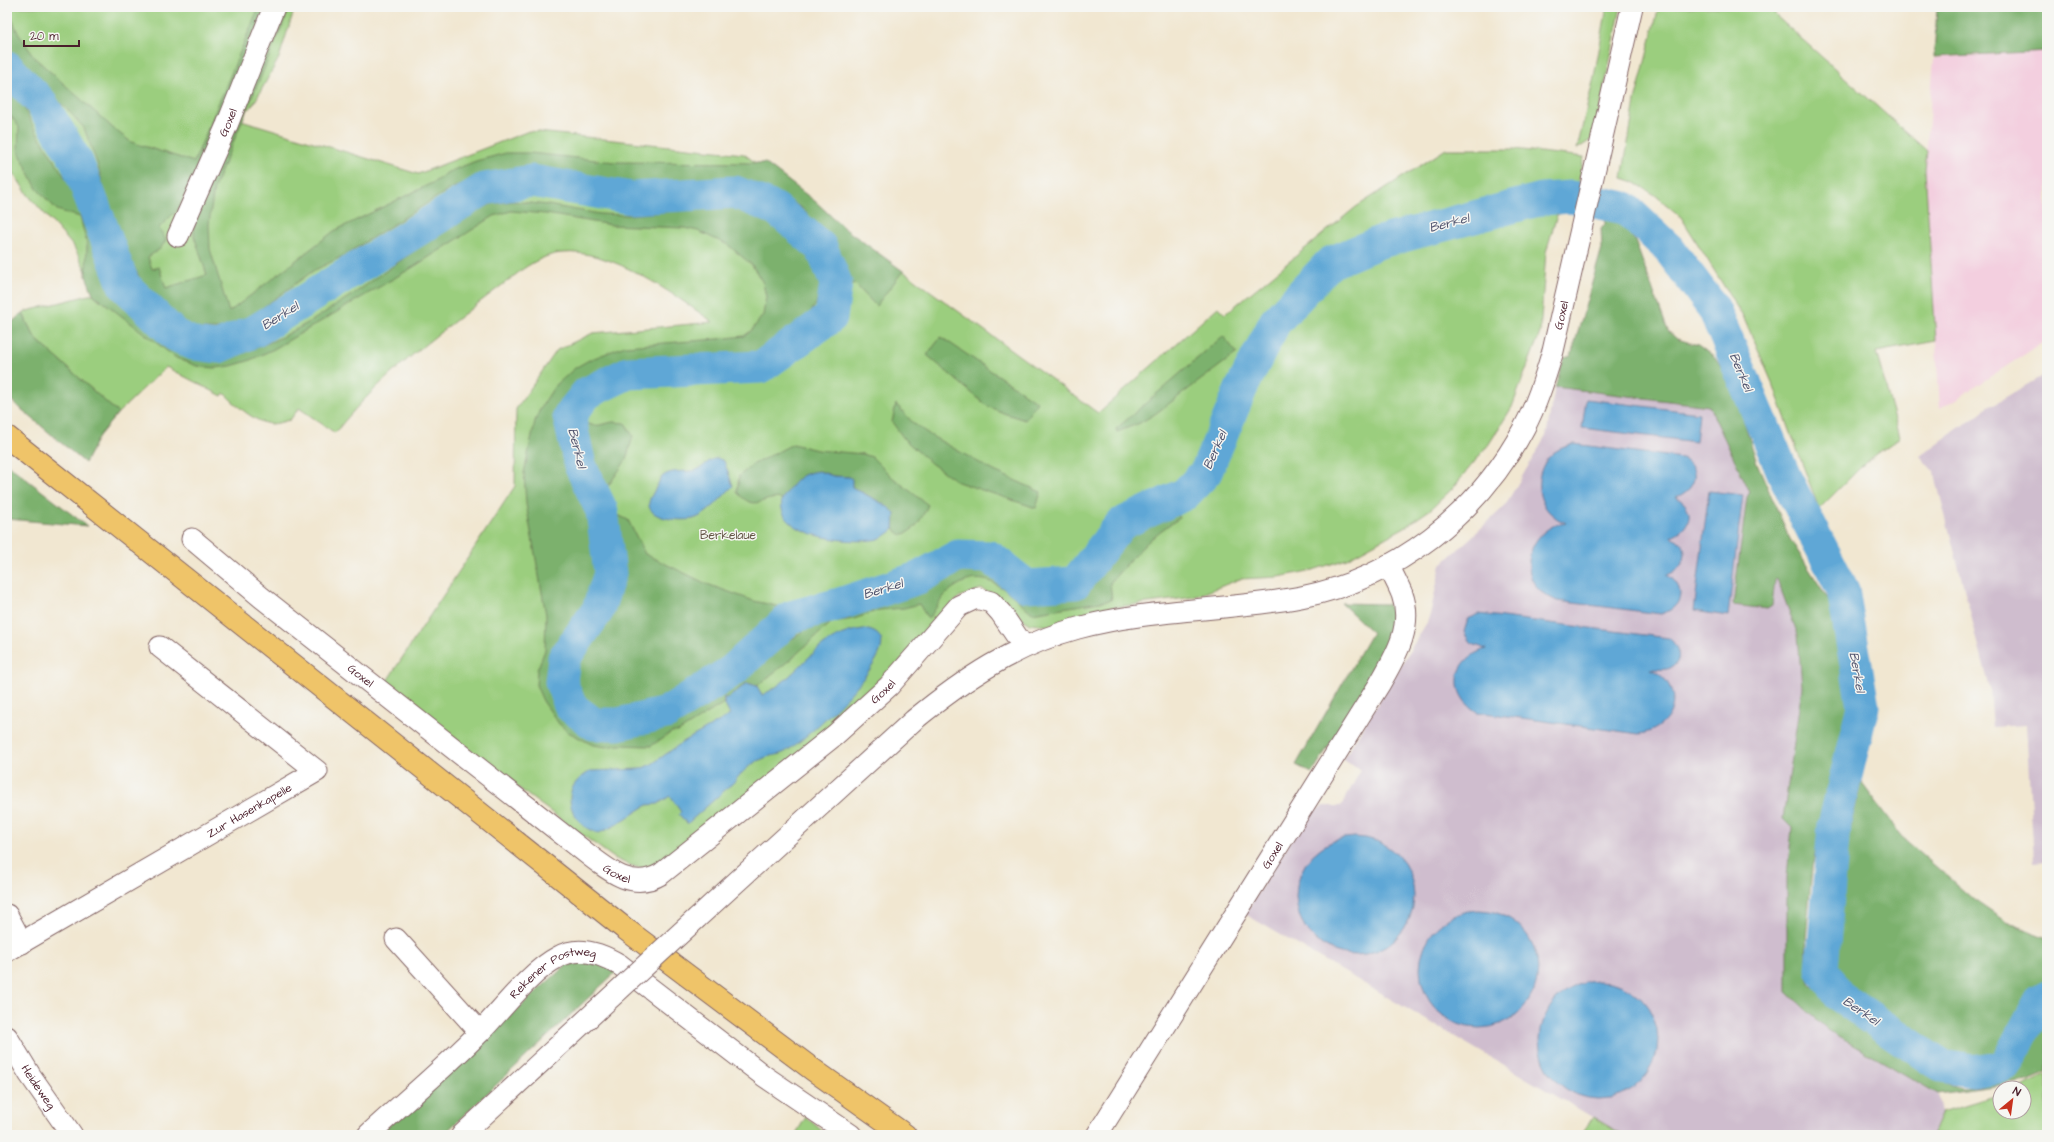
<svg xmlns="http://www.w3.org/2000/svg" width="2054" height="1142" font-family="'Architects Daughter',sans-serif">
	<style>
		.built { fill: #f3cfdf }
		.industrial { fill: #cfbdce }
		.green { fill: #9bce7e; stroke: #727654 }
		.forest { fill: #7cb16d; stroke: #63684c }
		.water { fill: #5fa7d6; stroke: #546380 }
		.lines { fill: none; stroke-linecap: round; stroke-linejoin: round }
		.river { stroke: #5fa7d6; stroke-width: 33 }
		.street-casing { stroke: #846565; stroke-width: 23 }
		.primary-casing { stroke: #846565; stroke-width: 24 }
		.street { stroke: #fff; stroke-width: 21 }
		.primary { stroke: #efc469; stroke-width: 22 }
		.street-bridge-casing { stroke: #846565; stroke-width: 23; stroke-linecap: butt }
		.street-bridge { stroke: #fff; stroke-width: 21 }
		.labels { text-anchor: middle; dominant-baseline: central; stroke-width: 3; stroke-linejoin: round; paint-order: stroke }
		.street-label { font-size: 12px; fill: #4a1f2b; stroke: #f6f6f2 }
		.park-label { font-size: 12px; fill: #625444; stroke: #f6f6f2 }
		.water-label { font-size: 13px; font-style: italic; fill: #52556f; stroke: #f6f6f2 }
	</style>
	<rect width="100%" height="100%" fill="#f6f6f2"/>
	<filter id="ink" filterUnits="userSpaceOnUse"><feTurbulence type="fractalNoise" baseFrequency=".025" numOctaves="2"/><feDisplacementMap in="SourceGraphic" scale="8" xChannelSelector="R" yChannelSelector="G"/><feConvolveMatrix kernelMatrix="1 2 1 2 8 2 1 2 1" color-interpolation-filters="sRGB"/></filter>
	<filter id="wash" filterUnits="userSpaceOnUse"><feTurbulence type="fractalNoise" baseFrequency=".012" numOctaves="4" result="noise"/><feDisplacementMap in="SourceGraphic" scale="16" xChannelSelector="R" yChannelSelector="G"/><feGaussianBlur stdDeviation="0.9" result="paint"/><feColorMatrix in="noise" values="0 0 0 0 0 0 0 0 0 0 0 0 0 0 0 0 0 1.4 0 .05"/><feComposite in="paint" operator="in"/></filter>
	<g filter="url(#wash)">
		<rect width="100%" height="100%" fill="#f1e7d1"/>
		<path class="built" d="M2047,51V340L1940,409L1925,169L1934,58Z"/>
		<path class="industrial" d="M2047,373V861L2034,862L2026,725L1993,727L1990,689L1934,472L1920,456L1987,408Z
			M1555,387L1709,406L1750,492L1775,580L1777,578L1798,635L1802,687L1783,819L1792,828L1787,876V992L1827,1029L1938,1094L1942,1112L1932,1135H1623L1245,914L1307,814L1324,806H1341L1361,770L1343,760L1429,619L1441,565L1504,507L1546,436Z"/>
		<path class="green" d="M7,7H295L279,58L253,105L238,119L418,174L529,131L744,154L901,272L903,271L1098,413L1218,307L1225,314L1356,207L1446,149H1514L1584,157L1573,208L1557,215L1546,252L1540,333L1512,407L1489,444L1453,488L1431,509L1405,527L1347,559L1313,570L1279,577L1240,579L1194,597L1109,608L1051,626L1029,624L1002,600L981,589L959,597L876,689L668,862L644,869L629,865L614,858L529,796L385,684L515,486L516,409L557,350L593,333L713,322C674,295 612,248 562,253C548,254 535,261 523,269C459,319 385,369 335,433L299,408L290,420C284,421 277,424 271,424C255,423 235,404 224,393L222,396L166,367L118,413L36,339L27,323L23,312L93,294L101,301L74,247L28,195L7,163Z
			M1607,7H1621L1594,138L1577,149L1594,77Z
			M1659,7H1776L1775,15L1927,151L1925,169L1936,341L1876,352L1900,437L1866,462L1819,509L1774,387L1745,320L1681,217L1655,195L1634,182L1622,178L1635,101Z
			M2047,1075V1135H1932L1942,1112L2000,1094V1112H2024V1088H2019Z
			M806,1117L827,1135H795Z
			M1593,1117L1623,1135H1581Z"/>
		<path class="forest" d="M7,7L18,33L35,58L114,129L131,142L194,162L259,7H270L182,205L159,228L166,240L160,249L148,257L152,269L159,267L166,288L207,275L194,236V219L278,7H290L214,188L209,224L210,249L229,312L334,231L434,182L448,172L476,161L506,153H530L615,162L765,163L816,202L844,228L903,271L876,306L854,283L852,286L844,267L823,233L803,209L792,202L744,180L636,186L523,169L477,178L450,189L343,256L313,271L243,322L219,329H194L177,322L141,281L114,227L97,163L84,128L65,107L50,95L30,77L7,46Z
			M1937,7H2047V51L1934,57Z
			M7,90L19,97L34,128L73,190L87,206L97,236L101,265L110,287L172,345L186,355L216,360L239,355L282,337L313,320L359,290L451,225L491,204L512,201L548,205L600,214L628,215L700,209L716,204L733,203L763,214L793,238L805,251L820,281L819,294L816,304L810,313L791,329L758,352L725,358L657,360L623,365L589,380L570,393L560,412L564,445L571,471L592,510L601,558L590,601L567,633L554,660L553,682L558,700L570,719L582,729L594,734L608,738H622L670,727L732,689L777,646L795,637L814,622L836,614L855,611L880,601L904,598L914,594L960,566H986L1030,594L1044,597H1059L1071,594L1084,589L1097,579L1129,528L1159,521L1175,512L1180,518C1151,534 1131,559 1110,583L1112,600L1032,613C1006,590 983,563 948,592C940,599 935,611 928,619L919,604L904,608L879,610L854,619L832,622L791,659L757,686L747,683L727,699L724,697V703L678,732H672L651,746L618,745L607,747L593,745L568,732L559,724L543,701L536,685L537,670L545,650L546,615L526,504L524,473L535,421L540,409L554,387L575,368L589,360L625,346L718,339L744,336L751,331L763,315L766,297L763,283L752,265L728,245L698,231L684,228L611,225L546,214L511,211L494,216L415,266L274,349L248,361L231,366L215,368L197,366L176,358L93,294L86,276L87,244L80,217L57,210L37,189L18,150L19,127L7,111Z
			M1604,217L1624,225L1635,241L1668,331L1677,339L1698,345L1715,358L1728,378L1735,392L1757,463L1790,539L1832,605L1838,627L1848,714L1812,867L1806,939L1808,977L1811,985L1824,994L1843,1016L1901,1053L1912,1065L1938,1080L1961,1088L1979,1087L1998,1080L2019,1069L2047,1011V1073L2028,1081L1938,1094L1827,1029L1787,992V876L1792,828L1783,819L1802,687L1798,635L1777,579L1775,580L1772,606L1767,609L1733,605L1747,497L1750,492L1709,406L1555,387L1564,358L1571,356L1602,248L1601,229L1605,224Z
			M23,312L27,323L36,339L118,413L99,436L85,463L7,397V327Z
			M1223,336L1237,353L1155,414L1140,423L1117,432L1116,429Z
			M941,337L1037,402L1025,420L1006,414L987,406L927,355Z
			M896,404L913,423L930,435L994,471L1041,492L1036,508L958,482L932,464L905,440L892,422Z
			M579,421L595,426L613,422L625,423L633,436L626,460L602,495L591,470Z
			M793,444L817,450L863,454L872,457L892,477L928,505C921,519 917,530 901,535L894,529V514L887,506L852,487L849,477L833,476L819,471L801,476L782,499C762,495 756,514 737,492L739,476L752,465Z
			M7,464L87,526L7,519Z
			M618,515L628,520L645,554L707,584L754,601L786,608L788,612L693,687L663,701L645,703L613,716L598,719L584,711L575,699L565,680L567,663L603,617L623,577L617,534Z
			M1341,603L1388,604L1395,625L1396,638L1312,773L1296,765L1372,632Z
			M1861,782L1901,836L1974,900L2006,922L2047,938V981L2028,997L2021,1008L2012,1035L2004,1046L1989,1061L1969,1062L1953,1059L1844,982C1841,976 1836,969 1834,963C1821,921 1852,826 1861,782Z
			M590,961L618,970L443,1135H378L566,965Z"/>
		<path class="water" d="M1586,399L1699,413L1696,442L1582,428Z
			M1574,444L1682,458C1702,469 1696,490 1676,497C1697,509 1691,529 1671,536C1693,546 1687,568 1667,575C1687,587 1683,608 1661,614L1557,601C1549,597 1540,593 1535,585C1522,565 1531,538 1551,527C1555,524 1561,524 1566,523C1562,521 1558,520 1555,517C1535,503 1534,474 1549,457C1556,449 1565,447 1574,444Z
			M717,458L724,461L733,486C722,497 708,515 693,519C682,521 652,520 649,506C648,500 653,494 655,489C658,485 660,478 663,476C673,468 688,474 699,469C706,465 708,460 717,458Z
			M819,471L833,476L849,477L852,479V487L887,506L895,514L894,529C890,533 884,537 878,539C853,545 774,537 782,499C794,483 798,473 819,471Z
			M1709,491L1743,495L1728,616L1694,611Z
			M1479,614L1669,638C1680,647 1684,665 1667,669C1662,670 1656,669 1651,669C1686,686 1677,729 1639,734L1477,712C1447,693 1454,658 1486,649L1470,643L1464,632L1468,619Z
			M863,629C870,630 878,632 881,639C891,662 805,741 785,752C778,756 769,755 762,759C751,763 741,773 734,782L687,824L679,814L681,812L670,796L658,804L647,805L614,826L599,833C579,830 562,803 574,785C578,779 584,775 591,771L640,769L652,764L683,742L730,715L724,703V697L727,699L747,683L757,686L762,695C768,692 775,688 780,684C809,661 823,634 863,629Z
			M1296 896a59 59 0 1 1 118 0a59 59 0 1 1-118 0Z
			M1420 969a59 59 0 1 1 118 0a59 59 0 1 1-118 0Z
			M1540 1040a59 59 0 1 1 118 0a59 59 0 1 1-118 0Z"/>
		<g class="lines">
			<path class="river" d="M7,67L40,101L77,162L124,285L175,335L194,344L218,347L257,330L484,189L532,181L631,198L735,192L776,209L821,247L836,283L831,317L761,367L628,373L587,393L569,416L580,465L602,511L610,573L598,610L564,658L561,682L571,707L594,724H618L666,713L732,671L791,617L840,604L918,578L958,556L990,557L1027,586L1075,583L1121,524L1185,494L1206,472L1241,389L1275,322L1330,263L1380,242L1542,199L1571,197L1625,208L1669,249L1714,309L1785,477L1843,590L1863,706L1834,825L1822,969L1838,995L1941,1066L1973,1071L2005,1066L2040,1001L2047,997"/>
		</g>
	</g>
	<g filter="url(#ink)">
		<g class="lines">
			<defs>
				<g id="street">
					<path id="s1" d="M178,236L227,125L274,7"/>
					<path id="s2" d="M192,539L261,597L590,856C612,873 634,890 661,874L835,735L889,686L959,606L976,598L991,602L1001,613L1024,647"/>
					<path d="M7,915L22,943"/>
					<path id="s3" d="M697,918L914,720C964,679 1015,645 1078,628C1151,608 1227,611 1301,597C1396,579 1479,513 1524,428C1537,404 1545,377 1553,351L1632,7"/>
					<path d="M396,939L480,1032"/>
					<path id="s4" d="M7,951L317,771L160,647"/>
					<path id="s5" d="M7,1037L30,1075L72,1135"/>
					<path id="s6" d="M368,1135C406,1100 446,1067 482,1030C503,1008 531,971 558,957C579,945 602,954 620,965L764,1076L851,1135"/>
					<path d="M462,1135L596,1011"/>
					<path id="s7" d="M1097,1135L1379,685C1395,657 1414,627 1402,594C1398,584 1393,575 1388,565"/>
				</g>
				<path id="primary" d="M7,437L624,928L812,1069L905,1135"/>
			</defs>
			<use href="#street" class="street-casing"/>
			<use href="#primary" class="primary-casing"/>
			<use href="#street" class="street"/>
			<use href="#primary" class="primary"/>
			<defs>
				<path id="street-bridge" d="M596,1011L697,918"/>
			</defs>
			<use href="#street-bridge" class="street-bridge-casing"/>
			<use href="#street-bridge" class="street-bridge"/>
		</g>
	</g>
	<g class="labels">
		<g class="street-label">
			<text stroke="none"><textPath href="#s1" startOffset="124">Goxel</textPath></text>
			<text stroke="none"><textPath href="#s3" startOffset="1117">Goxel</textPath></text>
			<text stroke="none"><textPath href="#s2" startOffset="217">Goxel</textPath></text>
			<text stroke="none"><textPath href="#s2" startOffset="875">Goxel</textPath></text>
			<text stroke="none"><textPath href="#s4" startOffset="280">Zur Hasenkapelle</textPath></text>
			<text stroke="none"><textPath href="#s7" startOffset="330">Goxel</textPath></text>
			<text stroke="none"><textPath href="#s2" startOffset="541">Goxel</textPath></text>
			<text stroke="none"><textPath href="#s6" startOffset="250">Rekener Postweg</textPath></text>
			<text stroke="none"><textPath href="#s5" startOffset="59">Heideweg</textPath></text>
		</g>
		<g class="park-label">
			<text x="728" y="535">Berkelaue</text>
		</g>
		<g class="water-label">
			<text transform="translate(1449 223) rotate(-15)">Berkel</text>
			<text transform="translate(280 316) rotate(-32)">Berkel</text>
			<text transform="translate(1741 372) rotate(67)">Berkel</text>
			<text transform="translate(577 448) rotate(76)">Berkel</text>
			<text transform="translate(1215 450) rotate(-66)">Berkel</text>
			<text transform="translate(883 589) rotate(-17)">Berkel</text>
			<text transform="translate(1857 672) rotate(80)">Berkel</text>
			<text transform="translate(1861 1011) rotate(34)">Berkel</text>
		</g>
	</g>
	<rect width="2054" height="1142" fill="none" stroke="#f6f6f2" stroke-width="24"/>
	<g transform="translate(2012 1100) rotate(29)"><circle r="19" fill="#f6f6f2" stroke="#b1a0a2"/>
	<path d="M0-3L7 15L0 10L-7 15Z" fill="#c8321e"/>
	<text y="-6" font-size="11" font-weight="bold" text-anchor="middle" fill="#4a1f2b">N</text>
	</g>
	<path d="M24 40v6h55v-6" fill="none" stroke="#4a1f2b" stroke-width="2"/>
	<text x="30" y="40" font-size="12" fill="#4a1f2b" stroke="#f6f6f2" stroke-width="3" paint-order="stroke">20 m</text>
</svg>
